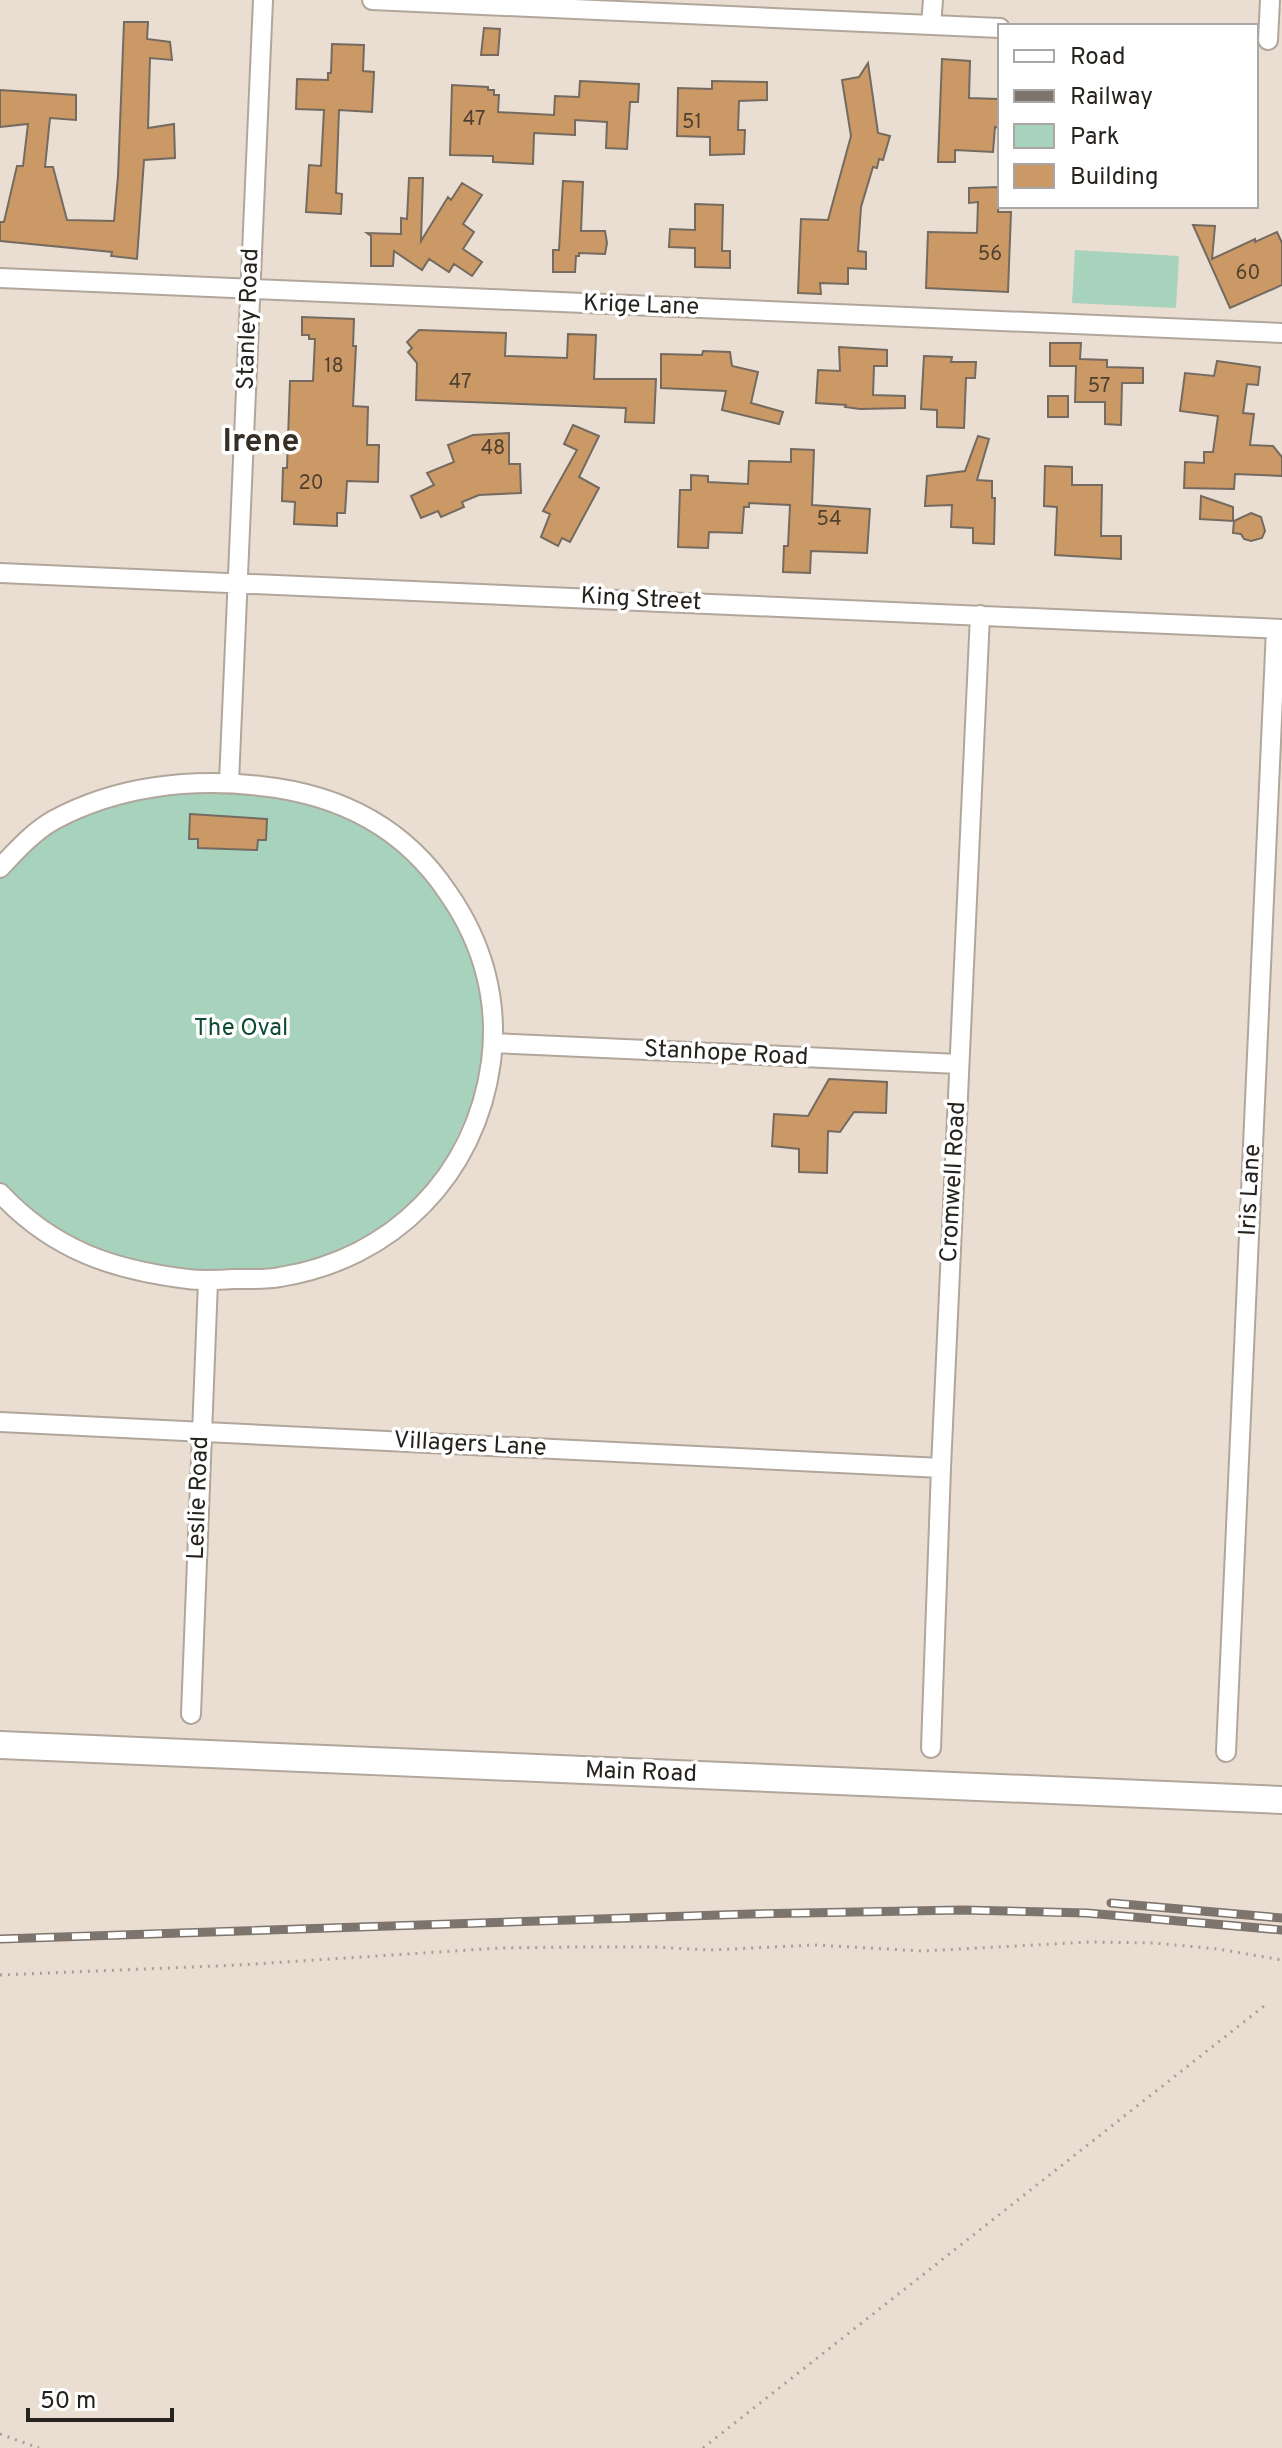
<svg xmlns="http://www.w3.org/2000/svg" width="1282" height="2448" font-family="Overpass,sans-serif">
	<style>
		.green { fill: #a7d2bc }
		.building { fill: #cb9965; stroke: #746a60; stroke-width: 2 }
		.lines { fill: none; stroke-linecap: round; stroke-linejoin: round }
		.minor-casing { stroke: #b1a69b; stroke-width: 22 }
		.secondary-casing { stroke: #b1a69b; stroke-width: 30 }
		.path { stroke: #a89f96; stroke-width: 3; stroke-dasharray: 2 6; stroke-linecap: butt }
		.minor { stroke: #fff; stroke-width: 18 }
		.secondary { stroke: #fff; stroke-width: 26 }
		.rail-casing { stroke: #7c746d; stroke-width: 9 }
		.rail { stroke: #fff; stroke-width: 6; stroke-dasharray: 18; stroke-linecap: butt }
		.labels { text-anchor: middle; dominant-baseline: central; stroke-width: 7; stroke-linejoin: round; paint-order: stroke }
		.number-label { font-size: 20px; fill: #4f4030 }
		.street-label { font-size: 24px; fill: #26221e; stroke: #fff }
		.park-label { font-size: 24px; fill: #0f4b33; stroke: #fff }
		.district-label { font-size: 32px; font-weight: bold; fill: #372e26; stroke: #fff }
	</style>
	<rect width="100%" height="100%" fill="#eaded2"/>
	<path class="green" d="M1075,250L1179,256L1176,308L1072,303Z
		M273,788L399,836L463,927L480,983L485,1043L472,1104L445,1163L412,1205L360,1245L312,1261L247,1274L201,1279L71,1246L0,1186V862L50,818L129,790Z"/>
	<path class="building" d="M124,22H148L147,39L170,42L172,60L150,58L148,128L174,124L175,158L144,160L137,259L111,256L112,252L0,241V222H4L17,166H23L28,124L0,127V90L76,95V120L50,118L45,167H53L67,220L114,221L118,176Z
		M484,28L500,29L498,55H481Z
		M332,44L364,45L363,71L374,72L372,112L339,110L336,193L342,194L341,214L306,212L309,165L321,166L324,110L296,109L297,79L328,80V73H331Z
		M942,59L970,61L969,98L998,99L1000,128L995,127L993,152L955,150V162H938Z
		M868,63L878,133L890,136L883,160L879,159L877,168L873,167L861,207L858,251L866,252V269L848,268V284L820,283L821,294L798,293L801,219L828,220L851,136L842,80L859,77Z
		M580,81L639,84L638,102H630L627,149L606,148L607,122L575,120V135L534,133L533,164L493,162V156L450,155L452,85L488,87V90H494V95H499L498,112L554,115L555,96L579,97Z
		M712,81L767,82V100L739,101L738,130H745L744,154L710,155V137L677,136L678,88L712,89Z
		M409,178H423L421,241L448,197L451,200L462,183L482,195L463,224L474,232L463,249L482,262L472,276L454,264L449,272L429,259L422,270L394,251L393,266H371V236L367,233L401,234V218L407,219Z
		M563,181L583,182L581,231H605L607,243L605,254L579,253V256H576L575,272H553V250H559Z
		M999,187L998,212H1011L1008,292L926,288L928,232L977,233L978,202L969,203V188Z
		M695,204L723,205L722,251H730V268L695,267V248L669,247L670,229L695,230Z
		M1193,225L1215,226L1212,259L1255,239V242L1277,232L1282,243V285L1230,308Z
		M302,317L354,319L353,346H356L353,406L368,407L367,445H379L378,482L347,481L345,513H337V526L294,524L295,502L282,501L283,468H287L290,381H313L315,339H309V335H302Z
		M419,330L506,333L505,356L567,358L568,334L596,335L594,379H656L654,423L625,422L626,408L416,400L417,363L408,352L412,348L407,342Z
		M1050,343H1081L1080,359L1107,360V367L1143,368V383H1122L1121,425L1105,424V402H1075L1076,366H1050Z
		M839,347L887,350V366H874L873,395L905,396V408L860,409L845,407L846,405L816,403L818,370L840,371Z
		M703,351L730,352L732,366L758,372L751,403L783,412L779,424L722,410L726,391L661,388V354L702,355Z
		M924,356L952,357L951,362H976L975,378H966L964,428L937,427V410L921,409Z
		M1217,361L1260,367L1258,385L1247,384L1243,413L1254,414L1250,445L1273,446L1282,457V476L1235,474L1234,489L1184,488L1185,462L1204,463V452H1213L1218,416L1180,411L1185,373L1214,376Z
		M1048,396H1068V417H1048Z
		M573,425L599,436L579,477L599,488L570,542L562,538L558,546L541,537L550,514L543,511L577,450L564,444Z
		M509,433V464H520L521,493L479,495L462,502L464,507L441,517L438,511L421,518L411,496L434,485L427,473L454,462L448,445L473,435Z
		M978,436L989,439L977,480L992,481V498H995L994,544L973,543V528L951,527L952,505L925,506L927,476L965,471Z
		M791,449L814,450L812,505L870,509L867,553L811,551L810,573L783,572L784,546H788L790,505L749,503V507H744L742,533L709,532L708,548L678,547L680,490H691V475L708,476V482L748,484L749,461L791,462Z
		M1045,466L1072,467V485H1102L1101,536H1121V559L1055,555L1057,507L1044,506Z
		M1201,496L1233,507V521L1200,519Z
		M1251,513L1261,517L1265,531L1262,538L1251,541L1244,539L1241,534L1233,533L1234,521Z
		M190,814L267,819L266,840H258L257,850L198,848V839H189Z
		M829,1079L887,1082L886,1113L854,1112L840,1132L828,1131L827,1173L799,1172V1149L772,1146L774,1114L808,1116Z"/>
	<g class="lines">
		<defs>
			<path id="minor" d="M372,0L1000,28
				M931,25L933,0
				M1268,40L1270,0
				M0,278L1282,333
				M0,573L1282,629
				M229,782L263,0
				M0,868C16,851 34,831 54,820C117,786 190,778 260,786C338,794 404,827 448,893C483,943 499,1001 491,1062C476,1175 393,1259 280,1277C265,1280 249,1279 234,1279C218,1280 203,1281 188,1279C113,1270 53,1250 0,1193
				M493,1043L959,1064
				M0,1422L941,1468
				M191,1714L208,1281
				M931,1748L941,1468L980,615
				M1226,1752L1276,629"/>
			<path id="secondary" d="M0,1745L1282,1800"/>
		</defs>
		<use href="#minor" class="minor-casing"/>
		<use href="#secondary" class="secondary-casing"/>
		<path class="path" d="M0,1975L239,1965L500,1948L570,1947H654L709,1950L815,1945L923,1951L1090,1942L1154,1943L1218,1949L1282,1960
			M0,2434L39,2448
			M703,2448L1264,2006"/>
		<use href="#minor" class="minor"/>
		<use href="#secondary" class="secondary"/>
		<defs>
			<path id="rail" d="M1111,1903L1282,1918
				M0,1939L750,1914L962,1910L1087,1913L1282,1930"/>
		</defs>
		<use href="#rail" class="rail-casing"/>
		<use href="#rail" class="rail"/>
	</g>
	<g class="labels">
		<g class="number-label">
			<text x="474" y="120">47</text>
			<text x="692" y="123">51</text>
			<text x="990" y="255">56</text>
			<text x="1248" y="274">60</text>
			<text x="334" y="367">18</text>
			<text x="460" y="383">47</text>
			<text x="1099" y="387">57</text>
			<text x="493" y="449">48</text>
			<text x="311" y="484">20</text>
			<text x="829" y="520">54</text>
		</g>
		<g class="street-label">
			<text transform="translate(641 306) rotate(2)">Krige Lane</text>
			<text transform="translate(249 319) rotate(-88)">Stanley Road</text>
			<text transform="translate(641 600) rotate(3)">King Street</text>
			<text transform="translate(726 1054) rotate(3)">Stanhope Road</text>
			<text transform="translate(954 1182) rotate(-87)">Cromwell Road</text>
			<text transform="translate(1251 1190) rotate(-87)">Iris Lane</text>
			<text transform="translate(470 1445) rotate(3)">Villagers Lane</text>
			<text transform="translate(199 1498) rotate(-88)">Leslie Road</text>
			<text transform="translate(641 1773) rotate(2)">Main Road</text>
		</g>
		<g class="park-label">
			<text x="241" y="1029">The Oval</text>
		</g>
		<g class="district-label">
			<text x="261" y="443">Irene</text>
		</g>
	</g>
	<rect x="998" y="24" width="260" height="184" fill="#ffffff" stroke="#a8a7a5" stroke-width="2"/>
	<rect x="1014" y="50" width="40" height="12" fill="#ffffff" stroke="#a8a7a5" stroke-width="2"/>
	<text x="1070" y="64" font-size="24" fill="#26221e">Road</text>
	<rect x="1014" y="90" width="40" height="12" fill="#7c746d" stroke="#a8a7a5" stroke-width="2"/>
	<text x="1070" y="104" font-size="24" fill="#26221e">Railway</text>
	<rect x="1014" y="124" width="40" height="24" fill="#a7d2bc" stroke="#a8a7a5" stroke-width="2"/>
	<text x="1070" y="144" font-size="24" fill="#26221e">Park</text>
	<rect x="1014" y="164" width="40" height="24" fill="#cb9965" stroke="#a8a7a5" stroke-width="2"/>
	<text x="1070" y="184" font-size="24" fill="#26221e">Building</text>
	<path d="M28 2408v12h144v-12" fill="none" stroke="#26221e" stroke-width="4"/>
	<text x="40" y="2408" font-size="24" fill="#26221e" stroke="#ffffff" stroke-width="6" paint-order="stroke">50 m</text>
</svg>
